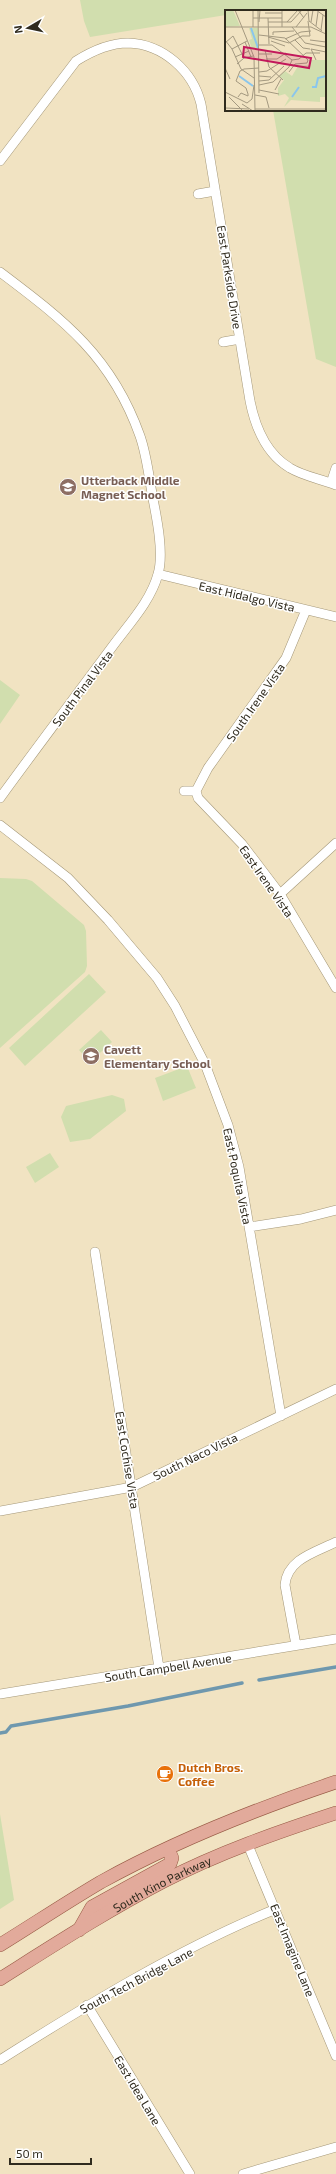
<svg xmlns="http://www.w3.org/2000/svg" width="336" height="2174" font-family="'Exo 2',sans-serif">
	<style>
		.green { fill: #d1deae }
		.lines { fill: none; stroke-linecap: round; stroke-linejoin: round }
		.stream { stroke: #6f98ae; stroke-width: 3.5 }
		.minor-casing { stroke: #a49778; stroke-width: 10 }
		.primary-casing { stroke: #975944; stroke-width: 14 }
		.minor { stroke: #fff; stroke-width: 9 }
		.primary { stroke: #e2aa9b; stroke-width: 13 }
		.labels { text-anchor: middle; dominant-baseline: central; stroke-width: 3; stroke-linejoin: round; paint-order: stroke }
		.street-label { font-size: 12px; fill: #302b1e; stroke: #fff }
		.education-label { font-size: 12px; font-weight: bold; fill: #785e54; stroke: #fff; text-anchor: start }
		.food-label { font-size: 12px; font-weight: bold; fill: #c56008; stroke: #fff; text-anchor: start }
		.inset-river { fill: none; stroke: #8ac6ec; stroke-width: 2 }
		.inset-road { fill: none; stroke: #a49980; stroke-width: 1 }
		.view { fill: #c2185b; fill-opacity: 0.15; stroke: #c2185b; stroke-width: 2 }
		.inset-edge { fill: none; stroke: #302b1e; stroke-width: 2 }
	</style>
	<rect width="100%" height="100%" fill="#f1e3c2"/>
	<path class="green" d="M80,0H336V367L316,359L273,110H325V11H226V15L90,37L84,21Z
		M0,680L20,695L0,724Z
		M0,878L26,879L32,881L84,925L86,931L87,966L85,972L0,1048Z
		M89,974L106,992L25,1066L9,1048Z
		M101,1030L112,1042L90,1062L79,1050Z
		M187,1066L196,1088L163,1101L155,1078Z
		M112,1095L124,1099L126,1111L90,1139L70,1142L61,1117L66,1106Z
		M50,1153L59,1167L35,1183L26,1167Z
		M0,1814L14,1900L0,1909Z"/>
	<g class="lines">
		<path class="stream" d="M259,1680L336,1667
			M0,1733L6,1732L11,1726L128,1706L242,1683"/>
		<defs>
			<path id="minor" d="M0,161L76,61C92,51 110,43 128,43C163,44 193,71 201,104L250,401C255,426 266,454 290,468C303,476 321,479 336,485
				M198,194L215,191
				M0,272C65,321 112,357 140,436C147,456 149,478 153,499C157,519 164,554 158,574C151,601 128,625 112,647C75,697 37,747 0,798
				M223,342L240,339
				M331,483L336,468
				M158,574L336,617
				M184,791H196L198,798L242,844L280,894L336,988
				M196,791L208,768L286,658L306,610
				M0,825L68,878L108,920L157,978L175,1006L205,1064L228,1125L239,1167L281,1416
				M280,894L336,843
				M249,1227L301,1219L336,1210
				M95,1252L159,1668
				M0,1511L132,1487L336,1389
				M296,1645L285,1585C287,1559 316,1552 336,1542
				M0,1694L336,1639
				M248,1845L336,2056
				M87,2005L190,2174
				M0,2060C87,2005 180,1948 276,1909
				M243,2174L336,2147"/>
			<g id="primary">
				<path d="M79,1930L92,1907L170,1864L172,1858L168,1849"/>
				<path d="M0,1945C34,1924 67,1902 101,1882C175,1841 256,1809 336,1782"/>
				<path id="s1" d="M0,1979C54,1945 108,1910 164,1881C218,1853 278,1832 336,1813"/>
			</g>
		</defs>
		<use href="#minor" class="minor-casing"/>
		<use href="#primary" class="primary-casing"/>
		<use href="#minor" class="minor"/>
		<use href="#primary" class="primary"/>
	</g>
	<defs>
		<symbol id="school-disc" viewBox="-11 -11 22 22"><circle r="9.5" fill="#8d6e63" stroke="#fff"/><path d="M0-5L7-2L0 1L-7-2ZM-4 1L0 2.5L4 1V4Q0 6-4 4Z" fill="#fff"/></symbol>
		<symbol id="cafe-disc" viewBox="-11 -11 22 22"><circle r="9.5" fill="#e8710a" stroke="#fff"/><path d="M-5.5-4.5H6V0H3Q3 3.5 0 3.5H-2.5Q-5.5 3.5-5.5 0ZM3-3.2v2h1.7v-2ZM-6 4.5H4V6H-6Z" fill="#fff"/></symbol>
	</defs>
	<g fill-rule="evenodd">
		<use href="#school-disc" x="58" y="477" width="20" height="20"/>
		<use href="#school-disc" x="81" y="1046" width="20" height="20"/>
		<use href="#cafe-disc" x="155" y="1764" width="20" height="20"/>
	</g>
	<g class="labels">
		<g class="street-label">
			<text transform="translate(230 277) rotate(81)">East Parkside Drive</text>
			<text transform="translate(247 596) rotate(13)">East Hidalgo Vista</text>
			<text transform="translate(82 688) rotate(-53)">South Pinal Vista</text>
			<text transform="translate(255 702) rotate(-55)">South Irene Vista</text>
			<text transform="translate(267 881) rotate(55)">East Irene Vista</text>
			<text transform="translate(238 1176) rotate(78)">East Poquita Vista</text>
			<text transform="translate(195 1456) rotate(-26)">South Naco Vista</text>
			<text transform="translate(128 1460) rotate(81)">East Cochise Vista</text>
			<text transform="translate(168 1667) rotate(-9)">South Campbell Avenue</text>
			<text stroke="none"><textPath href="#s1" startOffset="188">South Kino Parkway</textPath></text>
			<text transform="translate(293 1950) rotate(68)">East Imagine Lane</text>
			<text transform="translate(136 1980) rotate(-28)">South Tech Bridge Lane</text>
			<text transform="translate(138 2090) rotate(59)">East Idea Lane</text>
		</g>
		<g class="education-label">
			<text x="81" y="480">Utterback Middle<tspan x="81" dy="14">Magnet School</tspan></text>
			<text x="104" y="1049">Cavett<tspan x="104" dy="14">Elementary School</tspan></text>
		</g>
		<g class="food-label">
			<text x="178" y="1767">Dutch Bros.<tspan x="178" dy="14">Coffee</tspan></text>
		</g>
	</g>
	<g transform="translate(225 10)">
		<rect width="101" height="101" fill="#f1e3c2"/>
		<path d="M0,0H8L15,16L0,17ZM24,18H33V39H27L24,30L27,29ZM84,50H101V97L100,87H95V92L66,90L59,97L64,88L60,84L53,86V78L59,70L54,66L60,61L67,66L73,56L84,55Z" fill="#d1deae"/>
		<path class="inset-river" d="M26,18L33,38M14,66L28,76M87,77H91L93,68L101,66M67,87L74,77"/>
		<path class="inset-road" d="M10,0L29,47L30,101M28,0V17M33,0L34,83M57,0V17M83,0L84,11L97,21M91,0L101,7M40,3H57M28,8H57M43,8L44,34M83,11L85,26M34,12L35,0M43,12H66L77,0M62,12L73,0L79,8M86,12L88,0M91,16L93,2M0,17H86L101,24M67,17L80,33L101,37M71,17L82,3M96,20L98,5M34,25L60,28L83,50L82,53L70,54L64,62M48,25V22L69,21M43,27L64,33L77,26H85M60,29L76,22L86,21M0,30L7,39L16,59L29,68M70,30L78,38L85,39M85,30L101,32M46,31L60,36M20,32L26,47M0,33L8,26L19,48M34,35H47L67,50M7,39L22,31M86,39L101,42M86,39L91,50M40,40L44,57L58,70M34,44H47M10,47L24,41M41,49H52L61,43M67,50L74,49L81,43H95M12,54L19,48L28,46M0,58L5,69M34,62L42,61L61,49M34,66L46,67M34,71L44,70L59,56M34,75L48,72L64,57L67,50M34,80L54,84M50,80L56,69M0,82L22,93L27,89L29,75M30,85L41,87L44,98M4,87L18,101M13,87L16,83L23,86V84L21,78L11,71L15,61L19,59L34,58M17,94L28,101M0,98L24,99M30,99H101"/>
		<path class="view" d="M19,37L86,48L84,58L18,47Z"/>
		<rect width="101" height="101" class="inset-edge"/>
	</g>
	<g transform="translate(28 28) rotate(261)" stroke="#ffffff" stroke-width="3" paint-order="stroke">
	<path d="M0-3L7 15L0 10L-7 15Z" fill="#302b1e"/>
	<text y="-6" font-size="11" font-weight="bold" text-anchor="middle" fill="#302b1e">N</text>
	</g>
	<path d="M10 2158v6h81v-6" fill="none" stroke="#302b1e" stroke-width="2"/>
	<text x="16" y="2158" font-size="12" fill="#302b1e" stroke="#ffffff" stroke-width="3" paint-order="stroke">50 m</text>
</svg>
